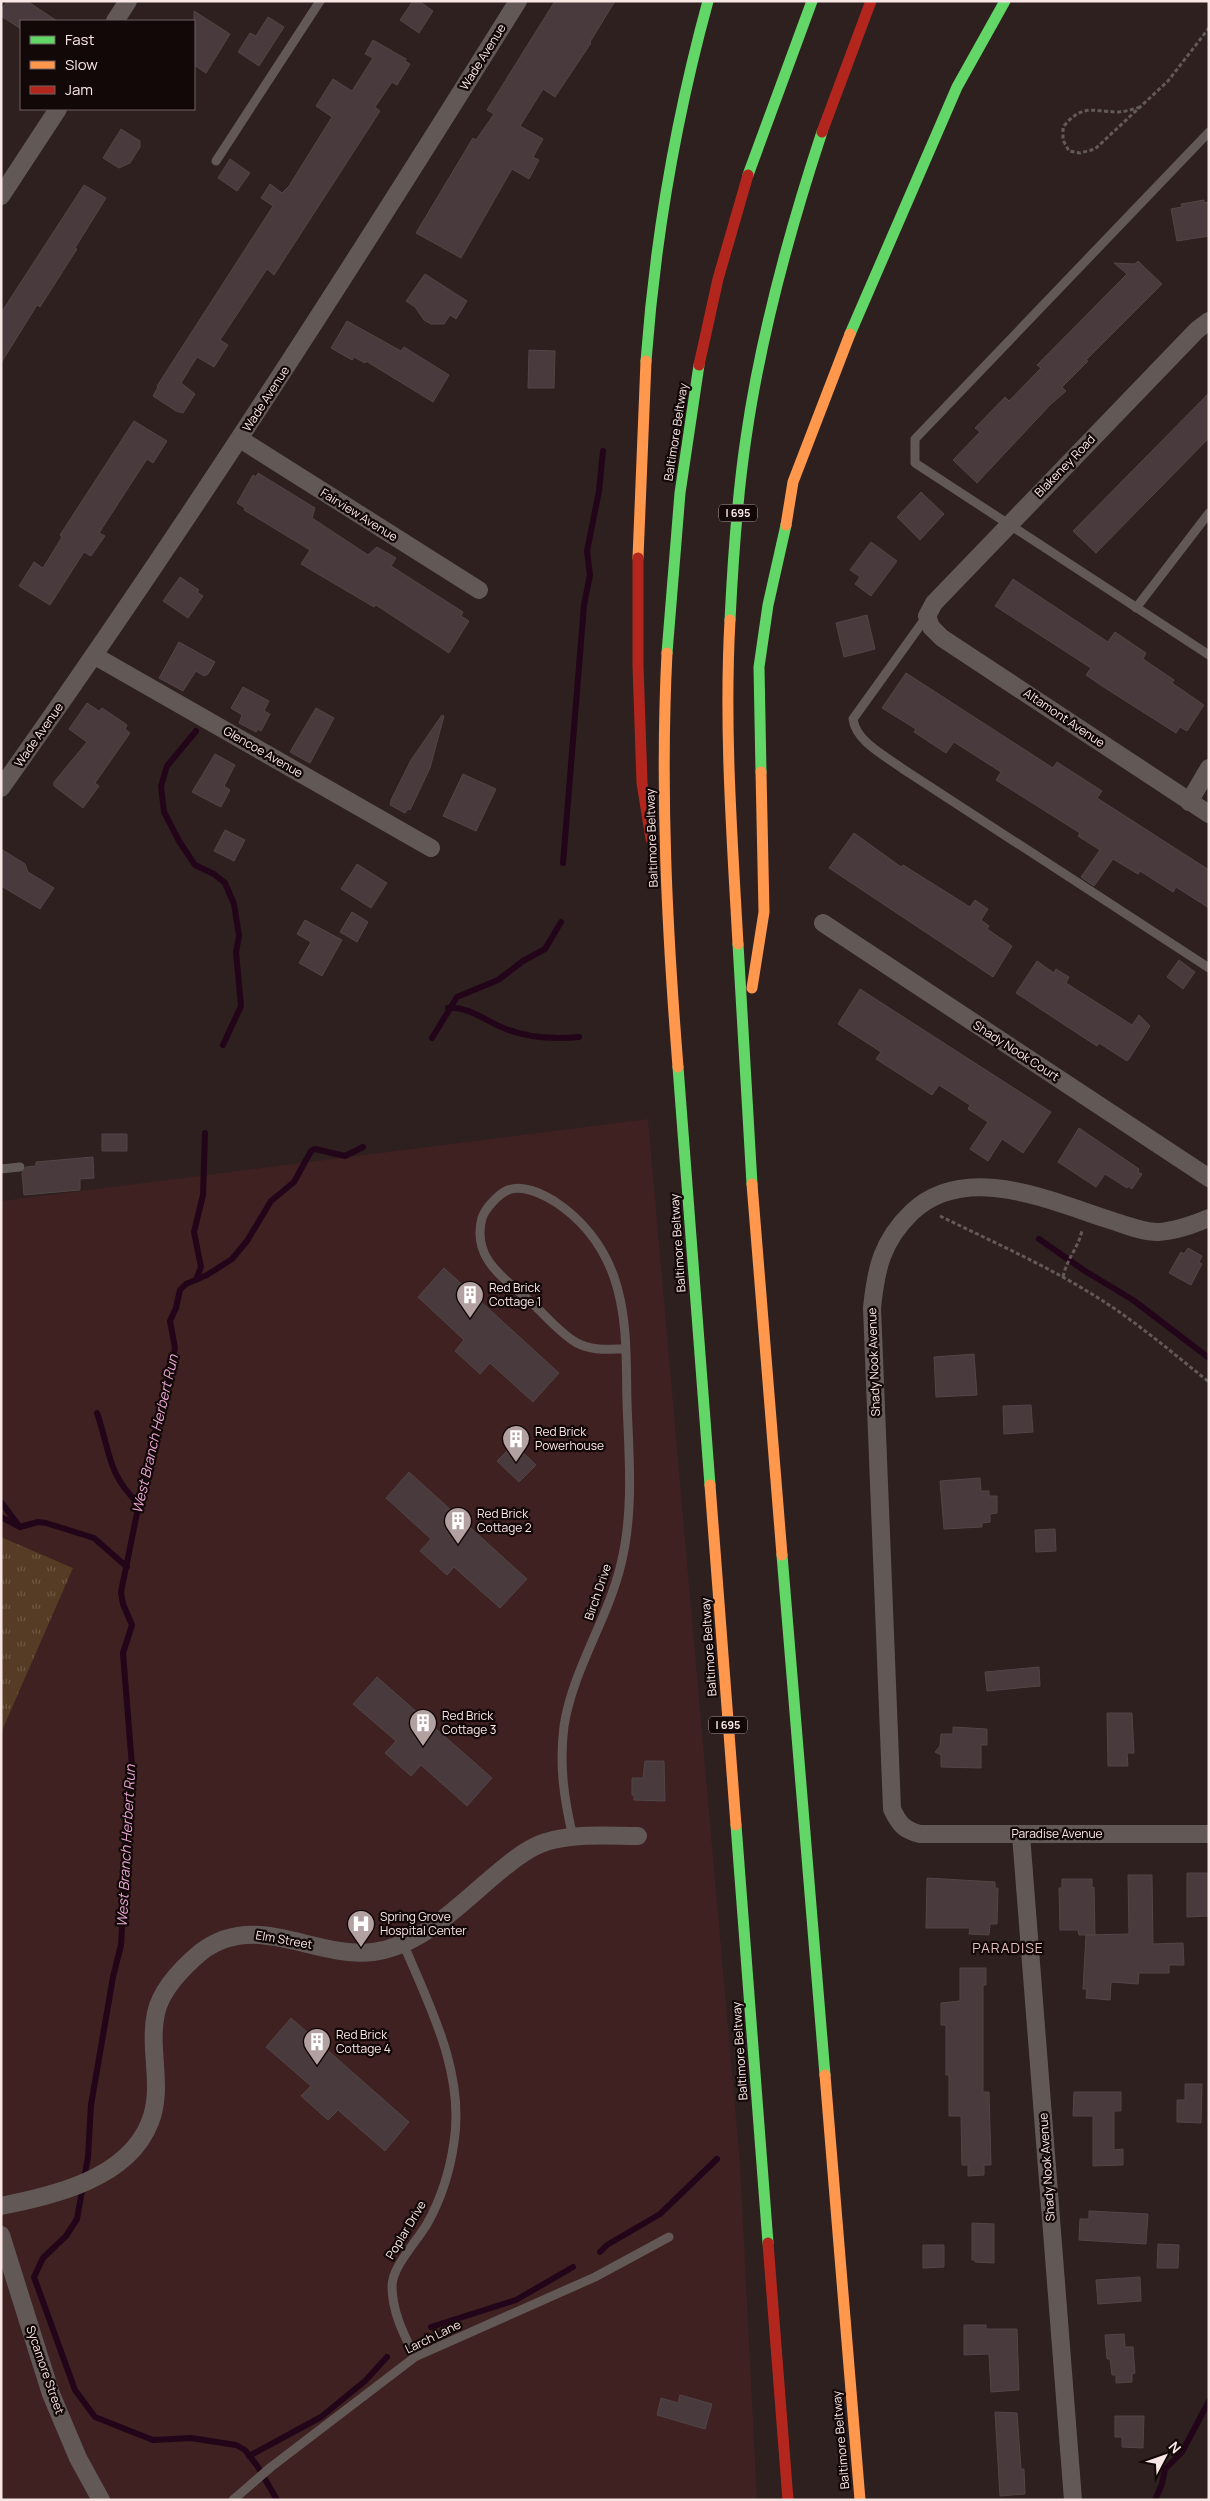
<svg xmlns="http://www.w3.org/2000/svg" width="1210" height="2501" font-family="Manrope,sans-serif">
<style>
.built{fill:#3e2120}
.grass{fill:url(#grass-tufts)}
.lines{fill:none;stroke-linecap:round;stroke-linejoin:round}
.stream{stroke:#23051a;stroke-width:6}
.building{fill:#493b3d;stroke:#514546}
.path{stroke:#635a58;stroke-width:3;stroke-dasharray:4 2.5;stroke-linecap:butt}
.lane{stroke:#625956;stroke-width:9}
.street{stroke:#625956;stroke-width:18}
.fast{stroke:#63d668;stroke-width:11}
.slow{stroke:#ff974d;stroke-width:11}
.jam{stroke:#b3261e;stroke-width:11}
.labels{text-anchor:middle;stroke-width:4.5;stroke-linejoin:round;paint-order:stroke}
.shield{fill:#130808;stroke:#b4a4a3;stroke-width:1}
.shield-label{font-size:11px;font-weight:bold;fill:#f9e7e6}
.street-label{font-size:12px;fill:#f9e7e6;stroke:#130808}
.poi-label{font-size:12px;fill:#f9e7e6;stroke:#130808;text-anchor:start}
.water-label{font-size:14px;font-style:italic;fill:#eba8d6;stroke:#130808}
.neighbourhood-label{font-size:14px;letter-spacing:1px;fill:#e2bfbd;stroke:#130808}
</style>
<defs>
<pattern id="grass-tufts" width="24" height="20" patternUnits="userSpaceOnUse" patternTransform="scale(1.25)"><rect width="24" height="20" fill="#563c24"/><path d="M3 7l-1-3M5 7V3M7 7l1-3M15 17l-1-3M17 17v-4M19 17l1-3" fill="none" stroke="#6f5844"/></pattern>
</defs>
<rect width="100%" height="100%" fill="#2d201f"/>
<!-- built -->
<path class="built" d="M648 1119 740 2163 757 2500H1V1733L73 1568 1 1537V1201Z"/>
<!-- grass -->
<path class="grass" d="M1 1537 73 1568 1 1733Z"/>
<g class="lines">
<!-- stream -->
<path class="stream" d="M196 731 167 766 161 786 164 812 179 841 195 865 214 874 225 883 234 904 239 936 236 952 241 1006 223 1045
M563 863 584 605 590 575 587 551 599 491 603 451
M448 1008C470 1006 486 1022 506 1029 528 1038 555 1039 579 1037
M432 1038 457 997 498 980 523 961 545 949 561 922
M1039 1239 1085 1271 1133 1300 1209 1358
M196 1280 201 1267 194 1232 203 1195 205 1133
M97 1413C110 1450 107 1474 138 1503
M1 1502 20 1527
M1 1517 20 1527 38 1522 46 1523 94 1538 127 1567
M600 2252 607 2245 660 2214 717 2159
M431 2327 516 2300 573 2267
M249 2456 321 2417 365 2381 387 2357
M277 2500 258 2467 245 2450 236 2445 191 2438 153 2440 95 2417 75 2390 34 2277 43 2258 66 2236 77 2219 88 2157 91 2105 113 1977 121 1945 124 1893 125 1830 133 1779 123 1653 132 1625 123 1604 121 1592 149 1454 170 1374 175 1348 170 1321 176 1308 180 1290 186 1284 207 1275 232 1259 247 1241 271 1201 294 1182 311 1151 315 1149 345 1156 363 1147
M1155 2500 1162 2484 1165 2469 1182 2452 1209 2401"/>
</g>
<!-- building -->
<path class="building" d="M7 1H27L57 21H21V29L1 16V10Z
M413 1H419L433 11 419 33 400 20Z
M555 1H615L590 42 591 43 555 97 543 89 520 126 543 139 533 157 539 160 529 179 512 169 461 258 416 233 473 138 476 140 494 114 487 110Z
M194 11 230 34 206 73 194 65Z
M268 17 284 27 259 66 238 52 250 33 256 36Z
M373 40 406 59 405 61 410 64 397 85 392 82 375 107 380 111 274 275 267 269 220 340 228 345 214 367 197 357 181 383 195 394 183 413 176 411 153 396 158 387 157 386 273 206 261 198 270 184 282 193 289 186 332 117 316 106 333 79 352 91 373 58 365 54Z
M121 129 140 141V147L130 163 119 168 103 158Z
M230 159 250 173 237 191 218 178Z
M84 185 106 198 75 248 77 249 40 307 37 305 1 363V313Z
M1204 200V203L1209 202V236L1177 241 1171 209 1182 207 1181 204Z
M1138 261 1162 284 1086 360 1088 361 1062 387 1066 391 1051 404 977 483 953 460 980 432 975 428 1005 397 1009 401 1041 368 1037 365 1127 274 1114 263 1135 264Z
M425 274 467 301 456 319 450 315 444 324H431L424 320 415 307 406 301Z
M347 321 401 351 404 347 449 375 433 402 366 361 365 363 354 357 352 360 331 348Z
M529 350 555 351 554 388H528Z
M1209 393V438L1096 553 1073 531Z
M134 421 167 441 153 463 147 459 99 533 105 536 91 556 84 552 50 605 19 586 34 562 43 568 62 537 60 535Z
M258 473 315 508 312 518 368 555 377 547 396 558 391 566 463 612 461 616 469 621 449 653 376 605 374 607 301 564 310 550 244 510 245 508 237 503 253 475 256 477Z
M921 492 944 514 920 540 897 517Z
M871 542 897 561 871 596 855 584 860 577 850 570Z
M180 577 199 590 197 592 203 596 188 618 163 601Z
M1013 579 1108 642 1115 632 1146 653 1143 659 1174 680 1172 683 1204 705 1187 731 1180 727 1176 733 1102 686 1086 675 1091 668 995 606Z
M867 615 875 649 844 657 836 623Z
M179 642 215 662 208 674 204 676 196 671 183 691 159 678Z
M906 673 1053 768 1057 762 1102 791 1097 798 1209 870V908L1176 887 1173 892 1140 871 1138 874 1113 859 1094 886 1081 877 1100 850 1078 836 1080 833 996 780 1001 772 954 742 946 753 914 732 916 729 882 708Z
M243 687 269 701 264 711 270 714 261 731 258 729 256 732 239 723 242 715 231 708Z
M87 703 99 711 102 708 117 718 127 725 125 729 130 733 95 783 99 786 83 808 54 786V782L87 742 69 729Z
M316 708 334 718 310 763 290 752Z
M442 715 444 716 430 768 410 810 408 809 405 813 390 805 391 800 411 760Z
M215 754 235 765 224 786 230 790 221 807 192 792Z
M463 774 496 789 476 831 443 816Z
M225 830 245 840 234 861 214 851Z
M854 833 901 867 903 865 970 907 975 900 988 909 981 920 989 926 987 929 1012 946 993 977 829 868Z
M1 849 25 864 28 872 54 888 40 909 1 886Z
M357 864 387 883 371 908 341 889Z
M352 912 368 922 357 942 340 932Z
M305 920 342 940 322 976 299 963 311 942 297 934Z
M1179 960 1195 972 1183 989 1167 977Z
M1037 961 1054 973 1056 969 1069 977 1066 983 1132 1025 1139 1015 1150 1026 1129 1059 1127 1061 1099 1043 1097 1046 1086 1039 1016 993Z
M860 989 1051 1112 1023 1153 1002 1139 988 1161 970 1149 988 1122 968 1109 970 1105 939 1085 932 1095 876 1059 881 1052 838 1024Z
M1079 1128 1139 1169 1138 1172 1142 1174 1132 1189 1128 1186 1127 1188 1105 1174 1096 1187 1058 1162Z
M102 1134H127V1151H102Z
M93 1157 94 1178 80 1179V1190L24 1195 22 1173 26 1167 36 1166V1162Z
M1188 1248 1202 1256 1199 1262 1202 1264 1191 1285 1169 1273 1181 1252 1184 1254Z
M444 1268 559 1373 533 1402 490 1363 480 1374 455 1351 464 1340 418 1297Z
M974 1354 977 1395 936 1397 934 1357Z
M1031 1405 1033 1432 1004 1434 1003 1406Z
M514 1444 536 1465 519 1482 497 1461Z
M409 1472 527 1579 500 1608 454 1567 447 1575 420 1551 431 1539 386 1498Z
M980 1478 981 1491H989V1496H997V1513L990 1514V1522L982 1523V1527L944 1529 940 1481Z
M1055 1529 1056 1551 1036 1552 1035 1530Z
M1039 1667 1040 1686 987 1691 985 1672Z
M377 1677 492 1778 467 1806 421 1765 411 1776 385 1753 396 1741 353 1704Z
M1107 1713H1132L1134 1753H1127L1128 1766H1108Z
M953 1727 987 1729V1745H981V1768L941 1767V1755L935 1752 940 1746 941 1734H953Z
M645 1761H664L665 1801 634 1800V1795H632V1778H643Z
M1187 1873H1209V1916L1187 1917Z
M1128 1875H1152L1153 1944 1183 1943 1184 1965H1169V1973H1139L1138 1984 1111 1982 1110 2000 1086 1998 1087 1989H1083L1086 1935 1129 1934Z
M927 1878 995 1882V1888H998L997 1924H990L989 1935 969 1934 970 1928H926Z
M1062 1879H1092V1888L1094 1887 1095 1935H1079L1078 1930H1060L1059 1888H1062Z
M960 1968H986V1985H983V2092H989L991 2165H984V2175L968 2176V2165H962L961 2116H949V2075H946V2025H941V2003L960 2001Z
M291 2018 409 2122 385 2151 338 2110 328 2120 301 2096 311 2086 266 2047Z
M1185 2084H1202L1201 2123 1177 2122V2100H1185Z
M1074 2092H1121V2111H1114V2150L1123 2149V2165L1093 2166V2116H1073Z
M1089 2211 1148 2214 1146 2244 1079 2240 1080 2219H1089Z
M972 2223 994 2224V2263L975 2262V2260H972Z
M1158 2244 1179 2245 1178 2268H1157Z
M923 2245H944V2267L923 2268Z
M1140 2277 1141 2301 1098 2304 1096 2280Z
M964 2325H986V2329H1017L1019 2390 991 2392 989 2354 964 2355Z
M1124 2334 1125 2347H1133L1135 2373 1132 2374V2382L1116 2383V2375H1112L1110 2359H1107L1105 2335Z
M680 2395 712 2404 705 2429 657 2415 661 2398 678 2403Z
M995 2412 1017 2413 1021 2469H1024L1025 2494 1000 2496Z
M1115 2416H1144L1143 2448 1122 2447V2437H1115Z"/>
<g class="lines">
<!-- path -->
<path class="path" d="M1140 107C1133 109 1125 112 1117 112 1091 111 1082 104 1063 127V140L1069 151 1080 153 1095 149 1168 81 1209 28
M940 1216C995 1243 1052 1268 1103 1301 1140 1325 1174 1354 1209 1382
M1063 1277C1067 1258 1079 1247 1082 1230"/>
<!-- lane -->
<path class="lane" d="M1209 132 915 439V463L1209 655
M216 161 320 1
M1136 608 1209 513
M927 616 853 719C856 742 886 756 903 769L1209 968
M1 1169 20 1167
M573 1837C564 1799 559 1765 564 1726 573 1669 608 1619 621 1564 634 1511 629 1456 627 1403 626 1361 628 1317 614 1277 603 1246 582 1219 554 1201 542 1194 523 1184 508 1190 498 1194 485 1209 482 1218 471 1260 506 1279 533 1304 547 1317 561 1334 577 1343 592 1351 609 1349 625 1349
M403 1943C429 2005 465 2072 454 2142 450 2171 441 2199 427 2224 417 2241 392 2267 392 2286 392 2312 404 2335 415 2357
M233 2500 271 2467 415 2357 595 2277 669 2237"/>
<!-- street -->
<path class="street" d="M115 21 128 1
M1 196 58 109
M1209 321 1197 330 934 603 927 616 931 627 942 638 1209 814
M240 439 479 590
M95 656 431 848
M1 788C183 532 352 267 518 1
M1189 802 1209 768
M823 923 1209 1178
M1209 1218C1192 1225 1176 1231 1158 1232 1141 1232 1123 1224 1107 1219 1048 1200 965 1162 912 1212 882 1241 876 1268 872 1308L892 1809C899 1824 904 1830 920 1834H1209
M1021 1835 1073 2500
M1 2206C54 2195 128 2179 150 2122 164 2087 148 2049 156 2013 161 1990 183 1967 201 1952 256 1910 314 1959 373 1952 426 1945 466 1897 506 1866 517 1857 532 1846 546 1842 575 1833 608 1836 638 1836
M1 2235 51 2394 78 2458 101 2500"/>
<!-- fast -->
<path class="fast" d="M748 175 812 1
M850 334 957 87 1005 1
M646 361C655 239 676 118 708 1
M730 620C733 559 737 498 746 438 761 334 789 232 822 132
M667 653 680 493 699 365
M761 772 759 667 768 605 786 525
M738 944 752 1184
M678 1067 710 1485
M782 1555 825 2075
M736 1825 768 2243"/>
<!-- slow -->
<path class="slow" d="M786 525 793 482 850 334
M638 558 646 361
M730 620C724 728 732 836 738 944
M667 653C660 791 667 929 678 1067
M752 988 764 912 761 772
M752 1184 782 1555
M710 1485 736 1825
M825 2075 860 2500"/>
<!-- jam -->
<path class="jam" d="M822 132 871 1
M699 365 718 279 748 175
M638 558V665L642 783 651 839
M768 2243 788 2500"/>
</g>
<!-- icons -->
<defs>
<symbol id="building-pin" viewBox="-11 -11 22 30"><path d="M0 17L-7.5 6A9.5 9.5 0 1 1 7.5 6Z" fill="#b2a1a0" stroke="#130808"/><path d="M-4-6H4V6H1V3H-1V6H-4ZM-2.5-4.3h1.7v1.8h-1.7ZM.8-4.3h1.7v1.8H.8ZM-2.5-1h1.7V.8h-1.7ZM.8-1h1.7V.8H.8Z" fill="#fff"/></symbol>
<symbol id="hospital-pin" viewBox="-11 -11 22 30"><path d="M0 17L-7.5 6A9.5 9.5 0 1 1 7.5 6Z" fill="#b2a1a0" stroke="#130808"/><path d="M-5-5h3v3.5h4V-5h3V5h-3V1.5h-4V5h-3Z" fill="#fff"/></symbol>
</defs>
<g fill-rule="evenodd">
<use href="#building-pin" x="454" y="1279" width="32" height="43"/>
<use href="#building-pin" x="500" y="1423" width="32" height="43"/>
<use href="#building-pin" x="442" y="1505" width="32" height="43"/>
<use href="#building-pin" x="407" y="1707" width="32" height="43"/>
<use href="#hospital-pin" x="345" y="1908" width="32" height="43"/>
<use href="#building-pin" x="301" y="2026" width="32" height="43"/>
</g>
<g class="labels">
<!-- shield labels -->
<g class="shield">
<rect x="719" y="504.5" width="38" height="17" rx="4"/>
<rect x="709" y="1716.5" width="38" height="17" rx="4"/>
</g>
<g class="shield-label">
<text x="738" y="517">I 695</text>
<text x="728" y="1729">I 695</text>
</g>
<!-- street labels -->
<g class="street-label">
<text transform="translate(483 57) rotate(-58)" y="4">Wade Avenue</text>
<text transform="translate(266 399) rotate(-57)" y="4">Wade Avenue</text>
<text transform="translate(676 432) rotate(-81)" y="4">Baltimore Beltway</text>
<text transform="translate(1065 466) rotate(-46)" y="4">Blakeney Road</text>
<text transform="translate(359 515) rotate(32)" y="4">Fairview Avenue</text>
<text transform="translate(1064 718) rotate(34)" y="4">Altamont Avenue</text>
<text transform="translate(39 735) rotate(-55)" y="4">Wade Avenue</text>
<text transform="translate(263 752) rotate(30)" y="4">Glencoe Avenue</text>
<text transform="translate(652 838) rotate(-92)" y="4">Baltimore Beltway</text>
<text transform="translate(1016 1051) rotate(33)" y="4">Shady Nook Court</text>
<text transform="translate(678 1243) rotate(-94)" y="4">Baltimore Beltway</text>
<text transform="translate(874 1362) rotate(-92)" y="4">Shady Nook Avenue</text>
<text transform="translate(598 1592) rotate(-71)" y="4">Birch Drive</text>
<text transform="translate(709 1647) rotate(-94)" y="4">Baltimore Beltway</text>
<text x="1057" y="1838">Paradise Avenue</text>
<text transform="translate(284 1940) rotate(10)" y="4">Elm Street</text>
<text transform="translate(740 2051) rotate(-94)" y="4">Baltimore Beltway</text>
<text transform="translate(1047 2167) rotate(-94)" y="4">Shady Nook Avenue</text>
<text transform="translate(406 2230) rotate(-59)" y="4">Poplar Drive</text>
<text transform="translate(433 2337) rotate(-26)" y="4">Larch Lane</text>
<text transform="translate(45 2370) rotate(71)" y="4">Sycamore Street</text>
<text transform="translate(841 2440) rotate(-95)" y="4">Baltimore Beltway</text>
</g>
<!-- poi labels -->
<g class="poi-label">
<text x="489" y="1292">Red Brick<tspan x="489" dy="14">Cottage 1</tspan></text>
<text x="535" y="1436">Red Brick<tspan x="535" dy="14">Powerhouse</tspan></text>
<text x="477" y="1518">Red Brick<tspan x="477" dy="14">Cottage 2</tspan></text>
<text x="442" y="1720">Red Brick<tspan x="442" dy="14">Cottage 3</tspan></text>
<text x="380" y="1921">Spring Grove<tspan x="380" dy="14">Hospital Center</tspan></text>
<text x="336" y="2039">Red Brick<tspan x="336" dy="14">Cottage 4</tspan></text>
</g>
<!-- water labels -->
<g class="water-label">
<text transform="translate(155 1434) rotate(-77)" y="5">West Branch Herbert Run</text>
<text transform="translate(126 1846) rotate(-87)" y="5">West Branch Herbert Run</text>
</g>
<!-- neighbourhood labels -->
<g class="neighbourhood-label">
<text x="1008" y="1953">PARADISE</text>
</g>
</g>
<!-- border -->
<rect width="1210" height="2501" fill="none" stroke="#f9e7e6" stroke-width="5"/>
<!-- legend -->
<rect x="20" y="20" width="175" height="90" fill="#130808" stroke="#6f6161"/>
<rect x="30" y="36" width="25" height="8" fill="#63d668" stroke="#6f6161"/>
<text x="65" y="45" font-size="15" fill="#f9e7e6">Fast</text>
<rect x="30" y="61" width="25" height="8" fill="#ff974d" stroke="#6f6161"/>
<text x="65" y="70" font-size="15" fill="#f9e7e6">Slow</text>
<rect x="30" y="86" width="25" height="8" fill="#b3261e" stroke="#6f6161"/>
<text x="65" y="95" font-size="15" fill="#f9e7e6">Jam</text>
<!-- north arrow -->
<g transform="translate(1165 2456) rotate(49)" stroke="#130808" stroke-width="4" paint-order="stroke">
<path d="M0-4L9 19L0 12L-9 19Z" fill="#f9e7e6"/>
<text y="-8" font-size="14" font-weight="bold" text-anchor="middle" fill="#f9e7e6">N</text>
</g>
</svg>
